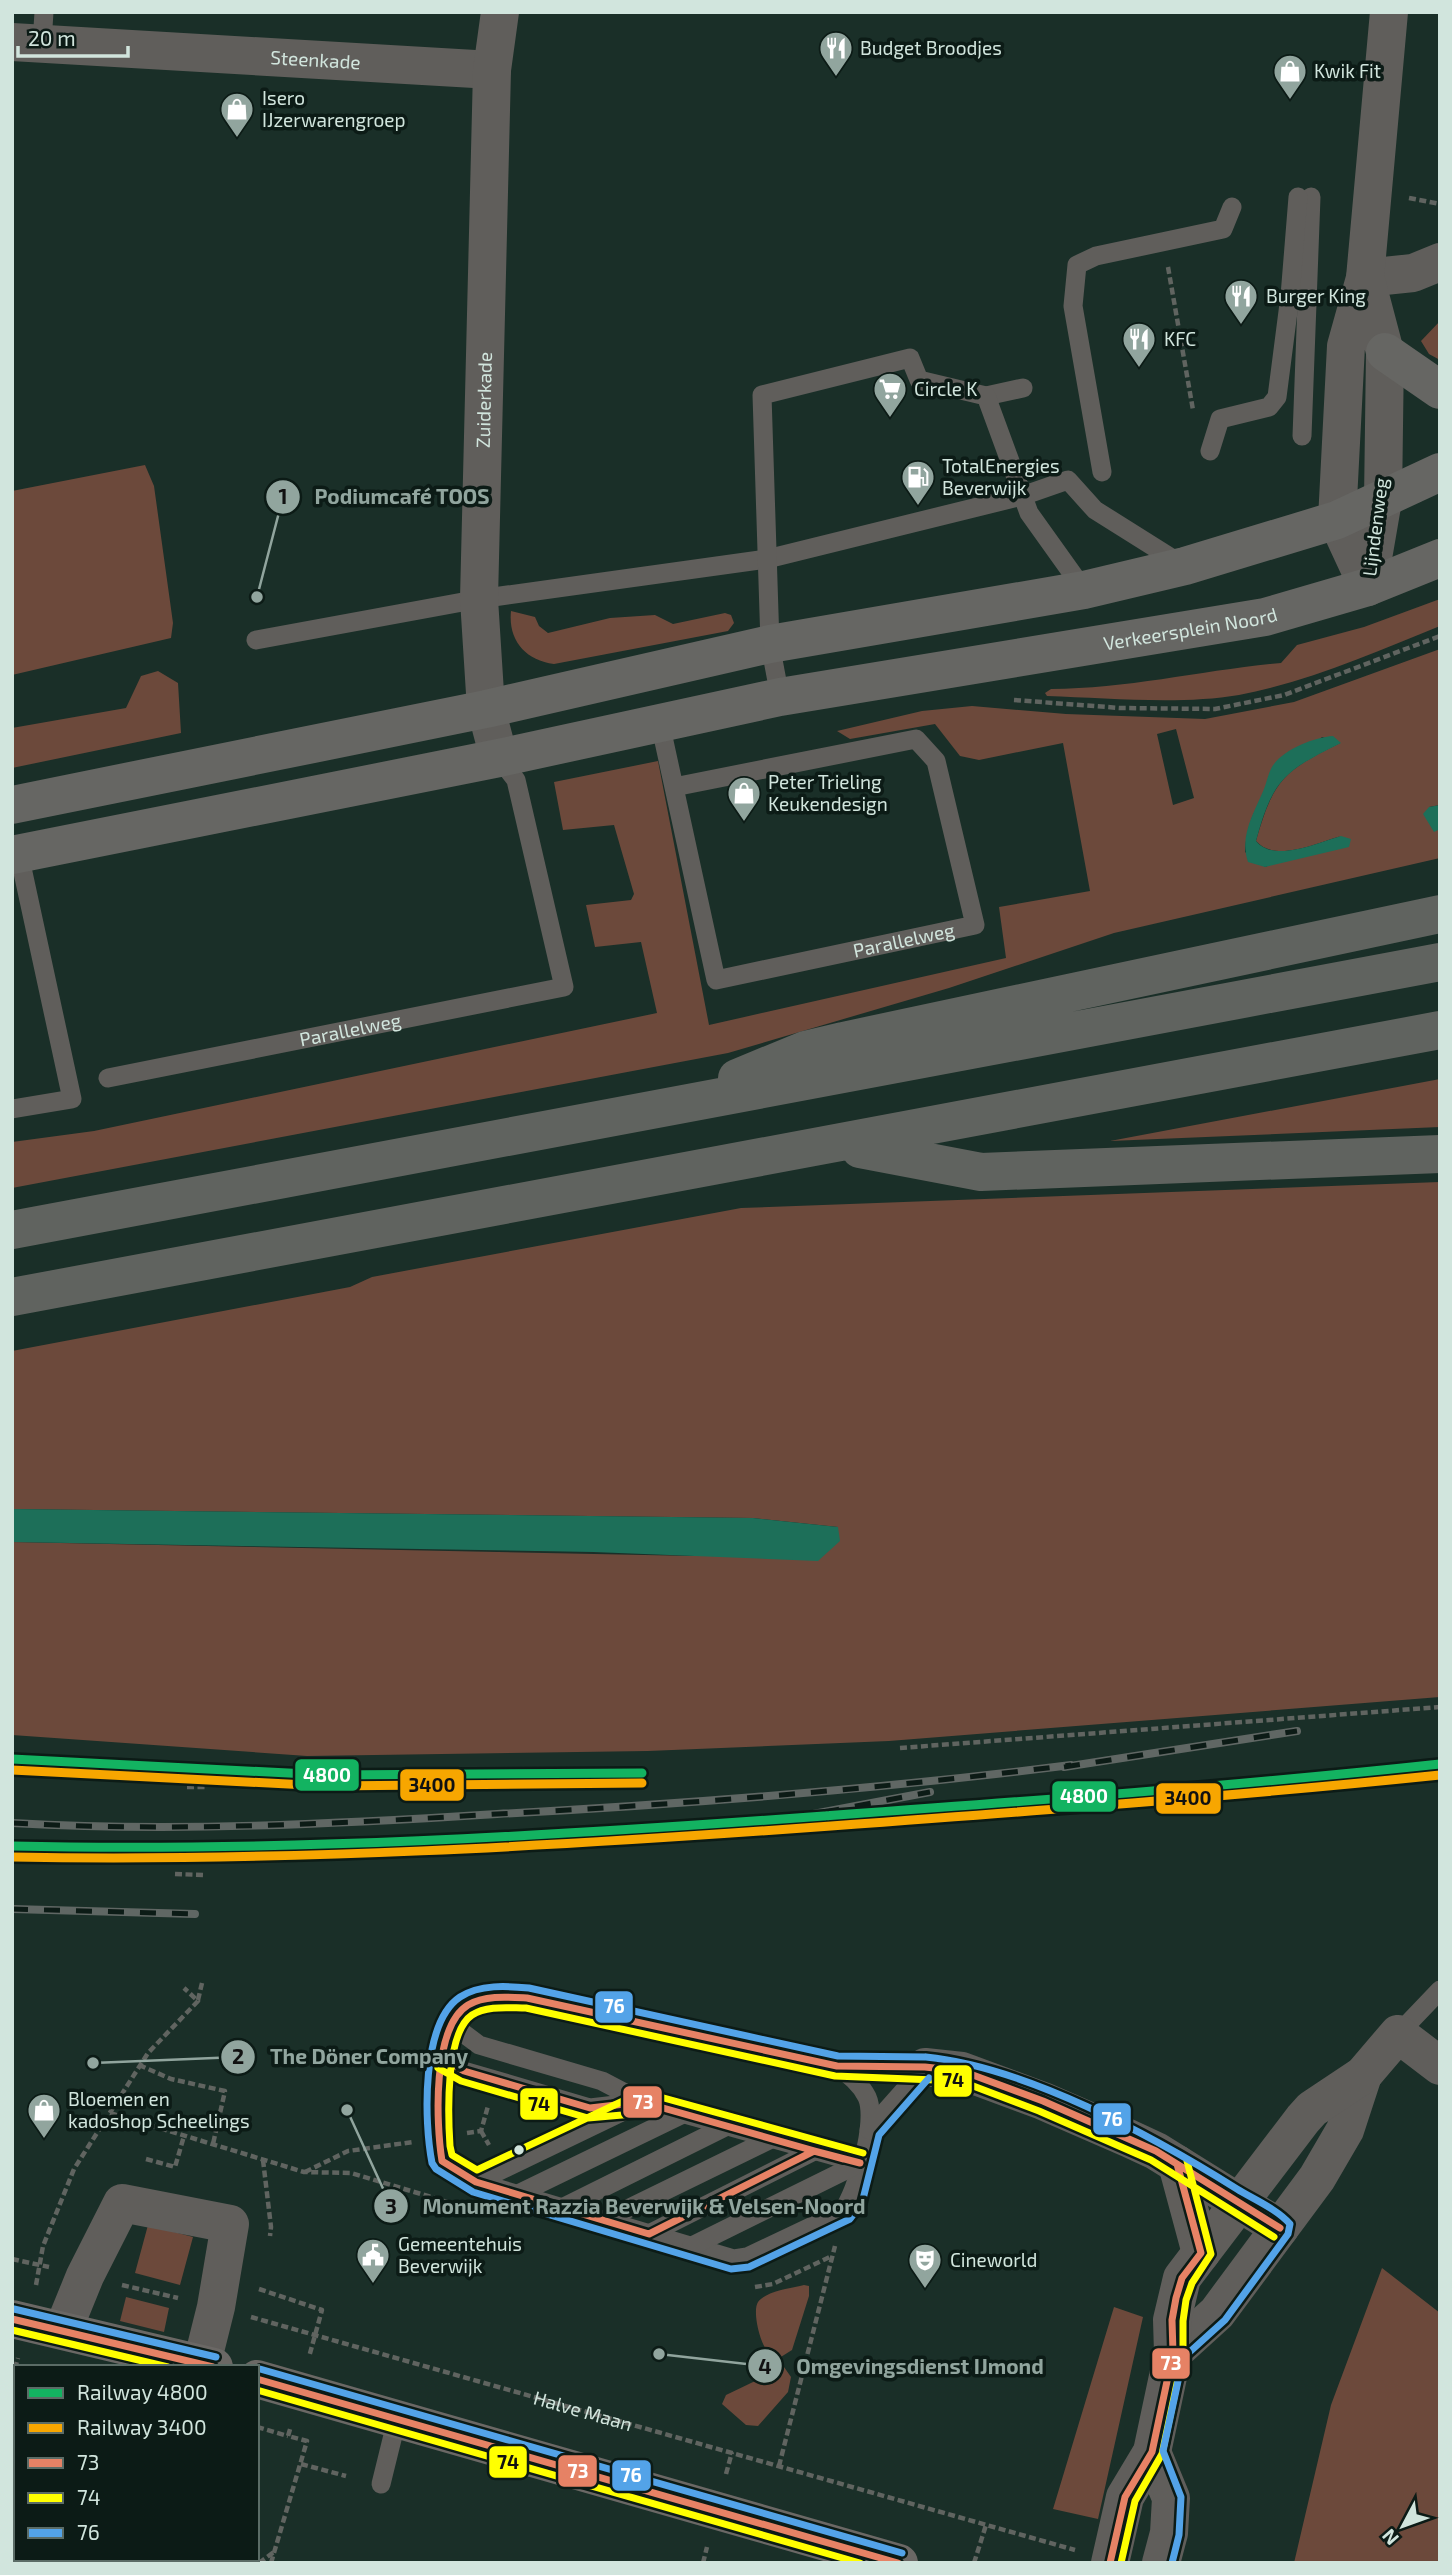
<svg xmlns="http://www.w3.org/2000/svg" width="1452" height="2575" font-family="'Exo 2',sans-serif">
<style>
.green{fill:#6c493b;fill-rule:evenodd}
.water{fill:#1d6f59}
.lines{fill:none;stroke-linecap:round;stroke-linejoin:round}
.path{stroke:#606460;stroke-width:4.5;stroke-dasharray:7 3.5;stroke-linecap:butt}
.service{stroke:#605e5b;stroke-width:19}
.minor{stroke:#605e5b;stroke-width:38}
.tertiary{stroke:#605e5b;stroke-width:38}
.secondary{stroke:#6b6865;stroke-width:38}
.primary{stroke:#666663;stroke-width:38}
.motorway{stroke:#60635f;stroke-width:38}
.rail-casing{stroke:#606764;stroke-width:8}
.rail{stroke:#0c1b16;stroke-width:5;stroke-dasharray:16;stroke-linecap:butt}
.bus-1-casing{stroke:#0c1b16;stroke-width:12}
.bus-2-casing{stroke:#0c1b16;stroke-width:12}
.bus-3-casing{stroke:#0c1b16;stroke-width:12}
.bus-1{stroke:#e68265;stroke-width:7}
.bus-2{stroke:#ff0;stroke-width:7}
.bus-3{stroke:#53a3e8;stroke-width:7}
.rail-1-casing{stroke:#0c1b16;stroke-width:14}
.rail-2-casing{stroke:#0c1b16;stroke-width:14}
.rail-1{stroke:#13b361;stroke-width:9}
.rail-2{stroke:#f7a600;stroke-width:9}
.bus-dot{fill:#d1e5dd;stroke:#0c1b16;stroke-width:2.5}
.labels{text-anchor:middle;stroke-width:7;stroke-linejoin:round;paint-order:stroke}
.poi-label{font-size:19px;fill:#d1e5dd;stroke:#0c1b16;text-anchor:start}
.street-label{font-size:19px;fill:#d1e5dd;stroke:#0c1b16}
.leader{fill:none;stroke:#91a59e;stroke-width:2.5}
.callout-dot{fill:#91a59e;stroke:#0c1b16;stroke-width:2.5}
.mark-label{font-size:21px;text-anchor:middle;font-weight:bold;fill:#111}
.callout-label{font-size:21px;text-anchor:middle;font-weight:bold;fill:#91a59e;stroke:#0c1b16;stroke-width:7;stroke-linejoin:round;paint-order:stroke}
.line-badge{stroke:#0c1b16;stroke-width:2.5}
.badge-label{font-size:19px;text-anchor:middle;font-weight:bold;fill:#fff}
.pale-badge-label{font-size:19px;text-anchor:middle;font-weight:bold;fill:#111}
</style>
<rect width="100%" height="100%" fill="#1a2f28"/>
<!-- green -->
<path class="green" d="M1440 321V360L1429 354 1421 341Z
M145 465 154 486 173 623 171 638 12 675V491Z
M1440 599V626C1375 652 1308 682 1239 695 1181 705 1107 698 1047 696L1045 693 1051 689C1128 689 1204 670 1281 663L1297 645 1364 627Z
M511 611 535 617 539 626 548 633 610 618 655 615 673 624 725 613 731 615 734 623 728 631 554 664C525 660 508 640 511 611Z
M1440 649V805L1429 807 1434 831 1440 829V858L1114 933 949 988 728 1053 12 1188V1142L94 1131 657 1013 641 942 595 947 586 905 631 900 634 894 614 825 563 830 554 782 658 761 709 1025 1006 958 999 907 1090 891 1063 743 979 760 960 756 935 724 850 739 837 731 922 711 972 706 1066 714 1205 719 1294 702ZM1176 729 1194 798 1173 805 1157 734ZM1322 737 1340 743C1284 771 1274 778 1256 841 1275 863 1317 843 1341 836L1265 867 1245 852C1248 796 1284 773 1322 737Z
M158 671 178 683 181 733 12 768V728L126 708 141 676Z
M1440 1079V1127L1110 1141Z
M1440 1182V1697L889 1741 648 1751 307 1756 12 1735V1542L694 1556 838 1527 753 1518 12 1509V1351L350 1287 372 1277 741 1208Z
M148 2225 193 2237 180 2285 135 2273Z
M1382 2268 1440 2313V2563H1294L1331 2405Z
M804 2285 809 2286V2296L792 2350 776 2360C763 2357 751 2313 758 2302 766 2291 792 2288 804 2285Z
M126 2297 169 2308 164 2332 120 2321Z
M1114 2307 1143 2317 1098 2519 1053 2509Z
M784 2367 791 2377 788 2392 758 2426 746 2425 722 2404 726 2395Z"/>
<!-- water -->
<path class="water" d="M1333 736 1341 743C1285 771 1273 778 1256 841 1274 863 1317 843 1341 836L1351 839 1349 847 1265 867 1248 862C1239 836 1254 813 1264 789 1267 781 1269 770 1274 764 1285 749 1315 737 1333 736Z
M1440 805V829L1434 832 1423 814 1429 807Z
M12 1509 753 1518 838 1527 840 1541 818 1561 593 1552 12 1542Z"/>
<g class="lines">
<!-- path -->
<g class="path">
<path d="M1409 198 1440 204"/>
<path d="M1168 267 1193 410"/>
<path d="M1014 700 1120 708 1215 709 1284 695 1440 636"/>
<path d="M900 1748 1440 1707"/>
<path d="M187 1787H205"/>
<path d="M906 1821 1440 1775"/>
<path d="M175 1874 203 1875"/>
<path d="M198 2000 202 1983"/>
<path d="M139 2065 171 2079 225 2091 213 2144"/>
<path d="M110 2113 304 2172 351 2173 451 2203"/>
<path d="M481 2131 489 2145"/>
<path d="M467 2133 481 2131 488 2106"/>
<path d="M146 2159 175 2167 184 2136"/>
<path d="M263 2160 271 2227 270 2236"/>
<path d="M305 2172 348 2151 413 2142"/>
<path d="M12 2259 49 2267"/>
<path d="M36 2285 43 2246 74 2169 148 2053 198 2001 184 1988"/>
<path d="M122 2285 178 2298"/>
<path d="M755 2287 773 2284 832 2256"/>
<path d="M259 2289 322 2310 309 2357"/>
<path id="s1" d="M251 2317 1075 2550"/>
<path d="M12 2379 18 2358"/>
<path d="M257 2427 288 2436"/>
<path d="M301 2464 346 2476"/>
<path d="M779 2466 835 2246"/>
<path d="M726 2474 732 2452"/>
<path d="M12 2517 16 2504"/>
<path d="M36 2563V2559"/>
<path d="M123 2563 124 2559"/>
<path d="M206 2563 207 2559"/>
<path d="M259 2563 274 2552"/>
<path d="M271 2563 307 2441 288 2436 291 2426"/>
<path d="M703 2563 707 2547"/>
<path d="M974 2563 986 2525"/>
</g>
<!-- service -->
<g class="service">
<path d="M42 43 44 12"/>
<path d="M986 396 1023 388"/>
<path d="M1302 436 1311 197"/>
<path d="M1210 451 1220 419 1269 407 1277 397 1290 296 1298 197"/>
<path d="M1102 472 1073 306 1077 265 1096 256 1223 229 1232 207"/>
<path d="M256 640 479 599 767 559 1022 496 1068 480 1095 510 1181 564"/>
<path d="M780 697 770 644 762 395 910 358 919 380 986 396 1029 513 1084 590"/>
<path id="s2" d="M660 723 716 980 975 925 936 761 916 739 674 787"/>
<path id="s3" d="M108 1078 564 987 516 780 499 758"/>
<path d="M12 1109 72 1099 19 854"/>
<path d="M451 2024 479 2045 602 2081 642 2102 860 2163"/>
<path d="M1398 2034 1440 1990"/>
<path d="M443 2059 464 2071 590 2108 642 2102"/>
<path d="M837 2066C849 2075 860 2083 867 2097 878 2121 857 2192 842 2212L747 2257 734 2259 476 2182 442 2161C434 2131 437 2035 459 2012 476 1994 504 1997 527 1998L837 2066 925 2067"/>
<path d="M869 2130 925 2067"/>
<path d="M476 2182 628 2109"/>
<path d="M518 2194 683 2114"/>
<path d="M562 2208 727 2126"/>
<path d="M605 2220 771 2139"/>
<path d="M649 2234 814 2151"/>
<path d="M692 2246 860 2163"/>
<path d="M381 2484 397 2419"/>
</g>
<!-- minor -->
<g class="minor">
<path id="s4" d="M12 42 492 70"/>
<path d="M1365 278 1413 273 1440 262"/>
<path id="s5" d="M499 758 486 709 479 599 492 70 500 12"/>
<path d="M925 2067 962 2071 1043 2101 1128 2138 1156 2151 1280 2228"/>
<path d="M1177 2164 1201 2253"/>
<path d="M63 2330 85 2276 122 2203 230 2224 216 2307 202 2363"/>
<path d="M1173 2353 1217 2313 1317 2178 1345 2130 1363 2075"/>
<path d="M1152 2452 1171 2498 1169 2533 1161 2563"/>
<path d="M1110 2563 1125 2497 1152 2452 1173 2353 1172 2320 1182 2278 1303 2119 1312 2109 1363 2075 1398 2034 1440 2066"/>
</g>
<!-- tertiary -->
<path class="tertiary" d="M1366 280 1385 352 1383 500 1368 587
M1368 587 1337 520 1346 346 1365 278 1389 12"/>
<!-- secondary -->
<path class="secondary" d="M12 2319 214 2367
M257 2379 899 2563"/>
<!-- primary -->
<g class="primary">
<path d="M1385 352 1440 390"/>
<path d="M12 805 486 709 770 644 1084 590 1185 566 1337 520 1440 472"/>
<path id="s6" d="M12 855 499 758 780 697 1265 617 1368 587 1440 558"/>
</g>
<!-- motorway -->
<path class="motorway" d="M737 1078 805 1050 843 1041 1440 914
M860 1149 981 1172 1440 1154
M12 1230 1440 962
M12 1297 1440 1030"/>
<defs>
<path id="rail" d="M1064 1767 1297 1731
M792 1818 930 1792
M12 1823C174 1832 336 1824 497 1814 689 1804 880 1789 1071 1765
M12 1909 195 1914"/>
</defs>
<!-- rail casing -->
<use href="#rail" class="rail-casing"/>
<!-- rail -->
<use href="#rail" class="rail"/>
<defs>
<path id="bus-1" d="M443 2059 464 2071 590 2108 642 2102 843 2159
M860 2163 814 2151 649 2234 476 2182 442 2161C436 2124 432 2027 468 2005 485 1995 508 1997 527 1998L837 2066 925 2067 962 2071 1043 2101 1156 2151 1280 2228
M12 2319 213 2367
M257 2379 898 2563
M1110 2563 1125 2497 1152 2452 1173 2353 1172 2320 1176 2298 1182 2278 1201 2253 1177 2164"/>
<path id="bus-2" d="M438 2068 461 2081 588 2118 645 2113
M863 2153 642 2092 477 2170 452 2155 450 2146C448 2116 445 2033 472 2015 487 2005 509 2008 526 2008L835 2076 960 2081 1039 2111 1151 2160 1274 2237
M12 2330 168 2367
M257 2390 860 2563
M1121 2563 1135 2501 1162 2454 1183 2355V2321L1186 2300 1192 2283 1211 2254 1187 2161"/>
<path id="bus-3" d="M925 2057 838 2056 529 1988C507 1986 480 1984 460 1997 421 2023 424 2122 432 2163L436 2169 473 2192 731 2269 749 2267 850 2219 862 2203 879 2135 929 2078
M926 2057C1026 2067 1151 2135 1237 2189 1253 2199 1277 2209 1290 2224L1288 2234 1225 2320 1183 2358 1163 2451 1181 2497 1179 2535 1172 2563
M14 2309 216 2357
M260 2369 902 2553"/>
</defs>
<!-- bus-1 casing -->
<use href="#bus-1" class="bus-1-casing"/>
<!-- bus-2 casing -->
<use href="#bus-2" class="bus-2-casing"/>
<!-- bus-3 casing -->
<use href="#bus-3" class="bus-3-casing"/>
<!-- bus-1 -->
<use href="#bus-1" class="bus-1"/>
<!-- bus-2 -->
<use href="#bus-2" class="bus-2"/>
<!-- bus-3 -->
<use href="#bus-3" class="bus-3"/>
<defs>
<path id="rail-1" d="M12 1759 327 1775 642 1773
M12 1846C284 1852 553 1836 824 1816 1029 1801 1235 1786 1440 1764"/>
<path id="rail-2" d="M12 1770 327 1786 642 1783
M12 1857C286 1862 558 1846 831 1826 1034 1811 1237 1796 1440 1775"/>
</defs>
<!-- rail-1 casing -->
<use href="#rail-1" class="rail-1-casing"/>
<!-- rail-2 casing -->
<use href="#rail-2" class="rail-2-casing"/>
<!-- rail-1 -->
<use href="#rail-1" class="rail-1"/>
<!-- rail-2 -->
<use href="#rail-2" class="rail-2"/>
</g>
<!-- icons -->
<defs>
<symbol id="restaurant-pin" viewBox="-11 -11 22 30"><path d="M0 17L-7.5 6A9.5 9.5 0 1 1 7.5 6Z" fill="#91a59e" stroke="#0c1b16"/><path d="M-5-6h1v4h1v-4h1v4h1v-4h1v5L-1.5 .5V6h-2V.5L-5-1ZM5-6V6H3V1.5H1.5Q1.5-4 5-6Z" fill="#fff"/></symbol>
<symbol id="shop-pin" viewBox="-11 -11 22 30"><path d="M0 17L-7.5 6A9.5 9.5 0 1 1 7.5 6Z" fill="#91a59e" stroke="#0c1b16"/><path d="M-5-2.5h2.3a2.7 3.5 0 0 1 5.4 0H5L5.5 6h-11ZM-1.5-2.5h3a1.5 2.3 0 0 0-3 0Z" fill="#fff"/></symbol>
<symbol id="supermarket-pin" viewBox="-11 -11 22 30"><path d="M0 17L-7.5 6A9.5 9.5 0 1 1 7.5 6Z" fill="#91a59e" stroke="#0c1b16"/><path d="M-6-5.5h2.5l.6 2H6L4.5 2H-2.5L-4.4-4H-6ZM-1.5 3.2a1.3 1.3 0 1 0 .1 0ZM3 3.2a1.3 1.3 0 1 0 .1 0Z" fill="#fff"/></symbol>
<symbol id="fuel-pin" viewBox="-11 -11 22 30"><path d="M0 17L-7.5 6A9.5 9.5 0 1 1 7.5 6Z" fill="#91a59e" stroke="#0c1b16"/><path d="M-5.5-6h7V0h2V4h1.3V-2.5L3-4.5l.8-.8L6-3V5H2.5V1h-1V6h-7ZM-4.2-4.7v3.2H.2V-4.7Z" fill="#fff"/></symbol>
<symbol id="civic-pin" viewBox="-11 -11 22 30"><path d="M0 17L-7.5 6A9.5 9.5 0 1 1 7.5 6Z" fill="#91a59e" stroke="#0c1b16"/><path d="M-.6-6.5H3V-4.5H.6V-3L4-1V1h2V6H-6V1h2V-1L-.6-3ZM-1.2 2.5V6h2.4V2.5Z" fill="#fff"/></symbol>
<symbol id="theatre-pin" viewBox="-11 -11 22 30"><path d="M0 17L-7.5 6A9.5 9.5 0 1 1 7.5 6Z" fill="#91a59e" stroke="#0c1b16"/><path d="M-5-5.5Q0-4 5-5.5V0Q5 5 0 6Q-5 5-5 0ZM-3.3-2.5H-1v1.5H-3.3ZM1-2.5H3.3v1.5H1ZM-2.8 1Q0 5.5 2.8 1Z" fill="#fff"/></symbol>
</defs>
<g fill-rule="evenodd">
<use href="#restaurant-pin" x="817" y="29" width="38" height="52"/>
<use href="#shop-pin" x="1271" y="52" width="38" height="52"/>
<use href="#shop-pin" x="218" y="90" width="38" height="52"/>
<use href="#restaurant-pin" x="1222" y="277" width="38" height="52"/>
<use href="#restaurant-pin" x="1120" y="320" width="38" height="52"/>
<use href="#supermarket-pin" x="871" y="370" width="38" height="52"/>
<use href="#fuel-pin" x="899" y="458" width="38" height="52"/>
<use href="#shop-pin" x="725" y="774" width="38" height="52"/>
<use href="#shop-pin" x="25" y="2091" width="38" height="52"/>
<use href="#civic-pin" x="354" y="2236" width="38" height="52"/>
<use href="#theatre-pin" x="906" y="2241" width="38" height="52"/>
</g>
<!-- markers -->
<circle class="bus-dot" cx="519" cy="2150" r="6"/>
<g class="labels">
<!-- poi labels -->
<g class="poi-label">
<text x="860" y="55">Budget Broodjes</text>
<text x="1314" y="78">Kwik Fit</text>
<text x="262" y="105">Isero<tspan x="262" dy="22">IJzerwarengroep</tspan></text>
<text x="1266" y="303">Burger King</text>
<text x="1164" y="346">KFC</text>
<text x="914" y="396">Circle K</text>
<text x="942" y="473">TotalEnergies<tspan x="942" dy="22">Beverwijk</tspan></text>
<text x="768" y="789">Peter Trieling<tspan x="768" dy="22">Keukendesign</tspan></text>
<text x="68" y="2106">Bloemen en<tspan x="68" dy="22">kadoshop Scheelings</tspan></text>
<text x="398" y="2251">Gemeentehuis<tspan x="398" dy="22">Beverwijk</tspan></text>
<text x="950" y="2267">Cineworld</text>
</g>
<!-- street labels -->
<g class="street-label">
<text dy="7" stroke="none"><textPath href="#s4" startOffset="304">Steenkade</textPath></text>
<text dy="7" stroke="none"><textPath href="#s5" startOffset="360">Zuiderkade</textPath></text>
<text transform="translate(1375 527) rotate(-83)" y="7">Lijndenweg</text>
<text dy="7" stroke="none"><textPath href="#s6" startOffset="1200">Verkeersplein Noord</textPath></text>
<text dy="7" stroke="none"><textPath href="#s2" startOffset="455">Parallelweg</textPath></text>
<text dy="7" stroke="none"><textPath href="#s3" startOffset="247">Parallelweg</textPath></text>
<text dy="7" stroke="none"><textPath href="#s1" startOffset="345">Halve Maan</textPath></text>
</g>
</g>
<!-- callouts -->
<path class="leader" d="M257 597L283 497M93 2063L238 2057M347 2110L391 2206M659 2354L765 2366"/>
<g class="callout-dot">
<circle cx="257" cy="597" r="7"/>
<circle cx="93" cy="2063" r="7"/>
<circle cx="347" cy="2110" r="7"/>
<circle cx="659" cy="2354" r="7"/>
<circle cx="283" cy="497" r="18"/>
<circle cx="238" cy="2057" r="18"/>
<circle cx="391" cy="2206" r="18"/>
<circle cx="765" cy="2366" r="18"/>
</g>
<g class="mark-label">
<text x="283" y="504">1</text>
<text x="238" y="2064">2</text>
<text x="391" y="2214">3</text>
<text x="765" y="2374">4</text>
</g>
<g class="callout-label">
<text x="402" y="504">Podiumcafé TOOS</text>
<text x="369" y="2064">The Döner Company</text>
<text x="644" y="2214">Monument Razzia Beverwijk &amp; Velsen-Noord</text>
<text x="920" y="2374">Omgevingsdienst IJmond</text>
</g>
<g class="line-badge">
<rect x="294" y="1758" width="66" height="34" rx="7" fill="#13b361"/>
<rect x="399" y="1768" width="66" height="34" rx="7" fill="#f7a600"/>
<rect x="1051" y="1780" width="66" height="33" rx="7" fill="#13b361"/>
<rect x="1155" y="1782" width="67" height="33" rx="7" fill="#f7a600"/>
<rect x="594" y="1990" width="40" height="34" rx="7" fill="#53a3e8"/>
<rect x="933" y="2064" width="40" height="34" rx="7" fill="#ff0"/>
<rect x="622" y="2085" width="41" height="34" rx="7" fill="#e68265"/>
<rect x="519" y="2087" width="40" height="34" rx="7" fill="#ff0"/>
<rect x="1092" y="2102" width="40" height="34" rx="7" fill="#53a3e8"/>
<rect x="1151" y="2347" width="40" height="33" rx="7" fill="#e68265"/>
<rect x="488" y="2445" width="40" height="34" rx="7" fill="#ff0"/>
<rect x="557" y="2454" width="41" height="34" rx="7" fill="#e68265"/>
<rect x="611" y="2459" width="41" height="33" rx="7" fill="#53a3e8"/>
</g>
<g class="badge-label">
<text x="327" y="1782">4800</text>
<text x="1084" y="1803">4800</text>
<text x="614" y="2013">76</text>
<text x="643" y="2109">73</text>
<text x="1112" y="2126">76</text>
<text x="1171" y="2370">73</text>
<text x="578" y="2478">73</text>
<text x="631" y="2482">76</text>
</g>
<g class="pale-badge-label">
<text x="432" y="1792">3400</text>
<text x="1188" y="1805">3400</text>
<text x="953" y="2087">74</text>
<text x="539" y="2111">74</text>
<text x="508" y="2469">74</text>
</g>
<!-- border -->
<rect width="1452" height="2575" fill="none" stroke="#d1e5dd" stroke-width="28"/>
<!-- legend -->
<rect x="14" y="2365" width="245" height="196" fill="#0c1b16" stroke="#5b6c66" stroke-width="2"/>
<rect x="28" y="2388" width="35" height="10" fill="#13b361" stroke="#5b6c66" stroke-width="2"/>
<text x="77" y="2400" font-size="21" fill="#d1e5dd">Railway 4800</text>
<rect x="28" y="2423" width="35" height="10" fill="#f7a600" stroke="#5b6c66" stroke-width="2"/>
<text x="77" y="2435" font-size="21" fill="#d1e5dd">Railway 3400</text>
<rect x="28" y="2458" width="35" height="10" fill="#e68265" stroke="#5b6c66" stroke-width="2"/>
<text x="77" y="2470" font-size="21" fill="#d1e5dd">73</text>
<rect x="28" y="2493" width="35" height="10" fill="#ffff00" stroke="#5b6c66" stroke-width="2"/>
<text x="77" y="2505" font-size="21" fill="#d1e5dd">74</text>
<rect x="28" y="2528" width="35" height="10" fill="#53a3e8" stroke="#5b6c66" stroke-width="2"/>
<text x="77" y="2540" font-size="21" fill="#d1e5dd">76</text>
<!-- north arrow -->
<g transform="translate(1403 2526) rotate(229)" stroke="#0c1b16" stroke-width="5" paint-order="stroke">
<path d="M0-5L12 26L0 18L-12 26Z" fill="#d1e5dd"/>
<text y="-10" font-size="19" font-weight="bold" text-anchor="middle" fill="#d1e5dd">N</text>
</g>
<!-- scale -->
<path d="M18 46v10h110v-10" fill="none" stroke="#d1e5dd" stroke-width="3.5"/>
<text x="28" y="46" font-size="21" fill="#d1e5dd" stroke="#0c1b16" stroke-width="5" paint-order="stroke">20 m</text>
</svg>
